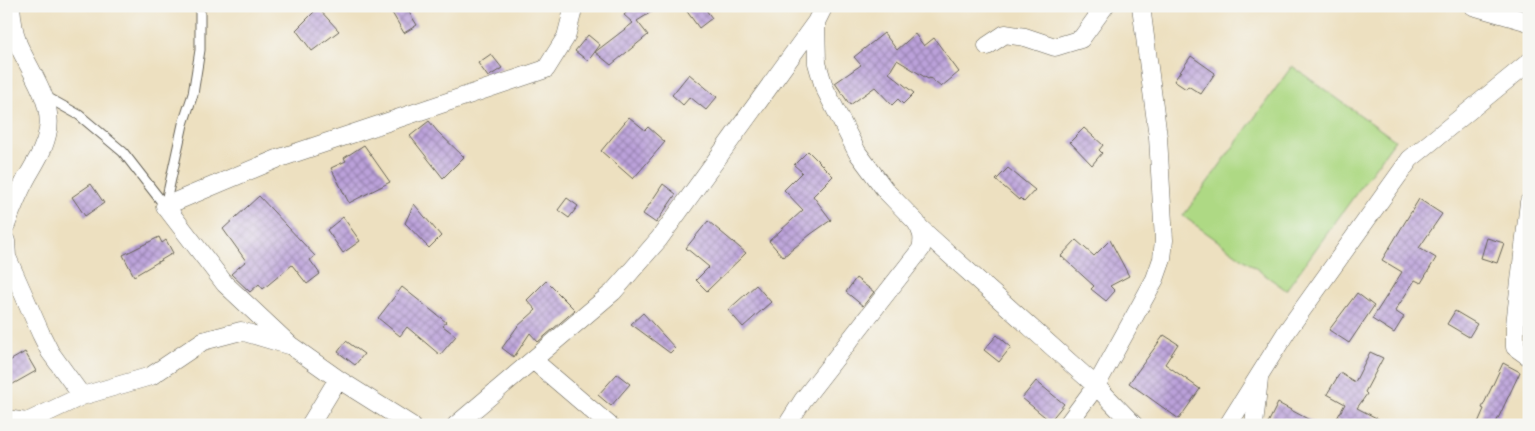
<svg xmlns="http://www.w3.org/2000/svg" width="1535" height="431" font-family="'IM FELL English',serif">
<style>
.pitch{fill:#aed984;stroke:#657a50}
.building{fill:url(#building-cross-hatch)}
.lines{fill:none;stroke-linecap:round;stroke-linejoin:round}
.lane-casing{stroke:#656155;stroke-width:11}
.street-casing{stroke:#656155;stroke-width:19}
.lane{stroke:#fff;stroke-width:9}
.street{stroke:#fff;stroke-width:18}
</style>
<defs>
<pattern id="building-cross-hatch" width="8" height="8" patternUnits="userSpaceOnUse" patternTransform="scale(1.25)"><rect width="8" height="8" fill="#bba1da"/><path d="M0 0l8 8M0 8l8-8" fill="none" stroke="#9782b0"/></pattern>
</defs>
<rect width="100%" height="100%" fill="#f6f6f2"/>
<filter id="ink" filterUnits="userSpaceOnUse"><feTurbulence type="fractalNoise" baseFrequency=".02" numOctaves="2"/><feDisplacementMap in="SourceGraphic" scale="10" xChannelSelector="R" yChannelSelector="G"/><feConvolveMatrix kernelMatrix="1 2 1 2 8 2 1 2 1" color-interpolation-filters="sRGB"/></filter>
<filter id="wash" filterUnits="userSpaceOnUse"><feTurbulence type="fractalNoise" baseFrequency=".0096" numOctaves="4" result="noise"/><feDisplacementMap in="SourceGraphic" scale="20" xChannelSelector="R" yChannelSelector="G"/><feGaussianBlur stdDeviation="1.12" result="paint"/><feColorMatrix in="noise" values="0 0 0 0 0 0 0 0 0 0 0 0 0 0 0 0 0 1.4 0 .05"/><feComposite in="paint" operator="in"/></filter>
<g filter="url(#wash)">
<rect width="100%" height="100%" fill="#ede0c0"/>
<!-- pitch -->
<path class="pitch" d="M1292 66 1395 140 1286 290 1183 216Z"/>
<g id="blocks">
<!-- building -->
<path class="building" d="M388 6H405L417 25 404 33Z
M632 6H661L637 21 648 35 611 65 595 52 633 23 624 15Z
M683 6H703L712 18 699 28Z
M318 8 339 31 312 51 296 30Z
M884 33 897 50 915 34 924 46 934 38 959 72 941 87 930 78 928 79 897 60 889 73 914 93 903 104 898 99 892 105 875 87 850 105 835 83 861 65 854 57Z
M588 35 600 45 588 61 575 51Z
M491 54 502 68 488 77 478 63Z
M1191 56 1215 73 1201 94 1188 86 1186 89 1174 81Z
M689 74 717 97 706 110 690 97 683 105 672 95Z
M629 117 645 130 648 127 665 142 633 179 601 151Z
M429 121 437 131 464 157 443 178 410 136Z
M1084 128 1103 145 1099 150 1102 153 1092 165 1070 142Z
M364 145 390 182 349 203 331 168 346 161 344 158Z
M808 151 833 176 813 196 831 220 811 234 783 257 769 241 803 210 784 190 802 172 794 165Z
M1008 168 1035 190 1024 202 1020 198 1019 200 996 180Z
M91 184 104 203 85 216 72 197Z
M663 184 676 194 656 223 643 214Z
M259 196 315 256 310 260 320 274 307 284 292 265 263 289 259 284 250 292 231 274 246 261 223 229Z
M567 198 578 206 569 218 558 210Z
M1419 199 1442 214 1419 248 1436 258 1421 283 1415 280 1395 311 1404 317 1394 333 1372 319 1402 272 1382 260Z
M414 204 441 236 429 248 405 223Z
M343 217 360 241 343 253 327 230Z
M708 221 746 253 707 291 696 280 709 267 686 248Z
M159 237 162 243 166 240 173 253 134 276 123 255Z
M1487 238 1504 243 1497 263 1481 258Z
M1076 240 1094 256 1110 240 1129 276 1110 286 1115 291 1106 301 1091 289 1094 286 1061 256Z
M856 278 874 292 863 306 846 292Z
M546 281 575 310 538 342 530 333 514 357 502 348 517 327 536 310 527 300Z
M756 285 771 302 743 327 728 310Z
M402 287 446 322 443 326 456 336 440 355 407 327 400 336 378 318Z
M1357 293 1374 306 1349 343 1329 330Z
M1455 311 1477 324 1469 337 1447 324Z
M643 313 675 348 670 353 631 324Z
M997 335 1011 347 999 362 984 350Z
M1164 335 1178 344 1165 364 1200 389 1179 419 1129 383Z
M346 341 364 354 355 365 338 352Z
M25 352 36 371 6 388V363Z
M1370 352 1383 358 1365 392 1367 394 1357 408 1390 425H1344L1336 420 1345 404 1327 394 1340 373 1355 382Z
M1503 363 1520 372 1495 425H1477L1484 409 1482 408Z
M617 374 630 384 611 406 598 395Z
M1036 381 1064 404 1050 421 1022 398Z
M1278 403 1319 425H1267Z"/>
</g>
</g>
<g filter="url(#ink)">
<use href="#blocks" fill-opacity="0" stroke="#656155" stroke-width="1"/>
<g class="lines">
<defs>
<path id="lane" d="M45 96 79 115 123 152 165 206
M165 206 183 124 193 94 200 50V6"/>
<path id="street" d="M1473 6 1529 22
M987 46 1005 34 1025 37 1055 47 1081 39 1105 6
M1529 202 1515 325V347L1529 357
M6 225C12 209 18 194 26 179 35 163 45 149 48 130 53 100 29 70 18 44 13 31 12 19 11 6
M920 228 1096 386 1134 425
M6 241 7 257 41 334 50 352 82 396
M533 360 609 425
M6 419 27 422 82 396 151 376 203 341 241 331 288 345
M310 425 338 379
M411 425 338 379 290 345 225 284 165 206 277 159 546 69 566 37 574 6
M456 425 613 292 659 239 816 22 824 6
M787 425 803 400 921 249C924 238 922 231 916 222L886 191 857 152 824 87 817 63 816 22
M1067 425 1096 386 1155 279 1162 259 1164 240 1158 137 1141 6
M1228 425 1287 331 1410 159 1529 62
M1254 425 1259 378"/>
</defs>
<!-- lane casing -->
<use href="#lane" class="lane-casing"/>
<!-- street casing -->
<use href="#street" class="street-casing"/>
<!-- lane -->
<use href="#lane" class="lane"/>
<!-- street -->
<use href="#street" class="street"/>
</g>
</g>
<!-- margin -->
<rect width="1535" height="431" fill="none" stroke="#f6f6f2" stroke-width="25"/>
</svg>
